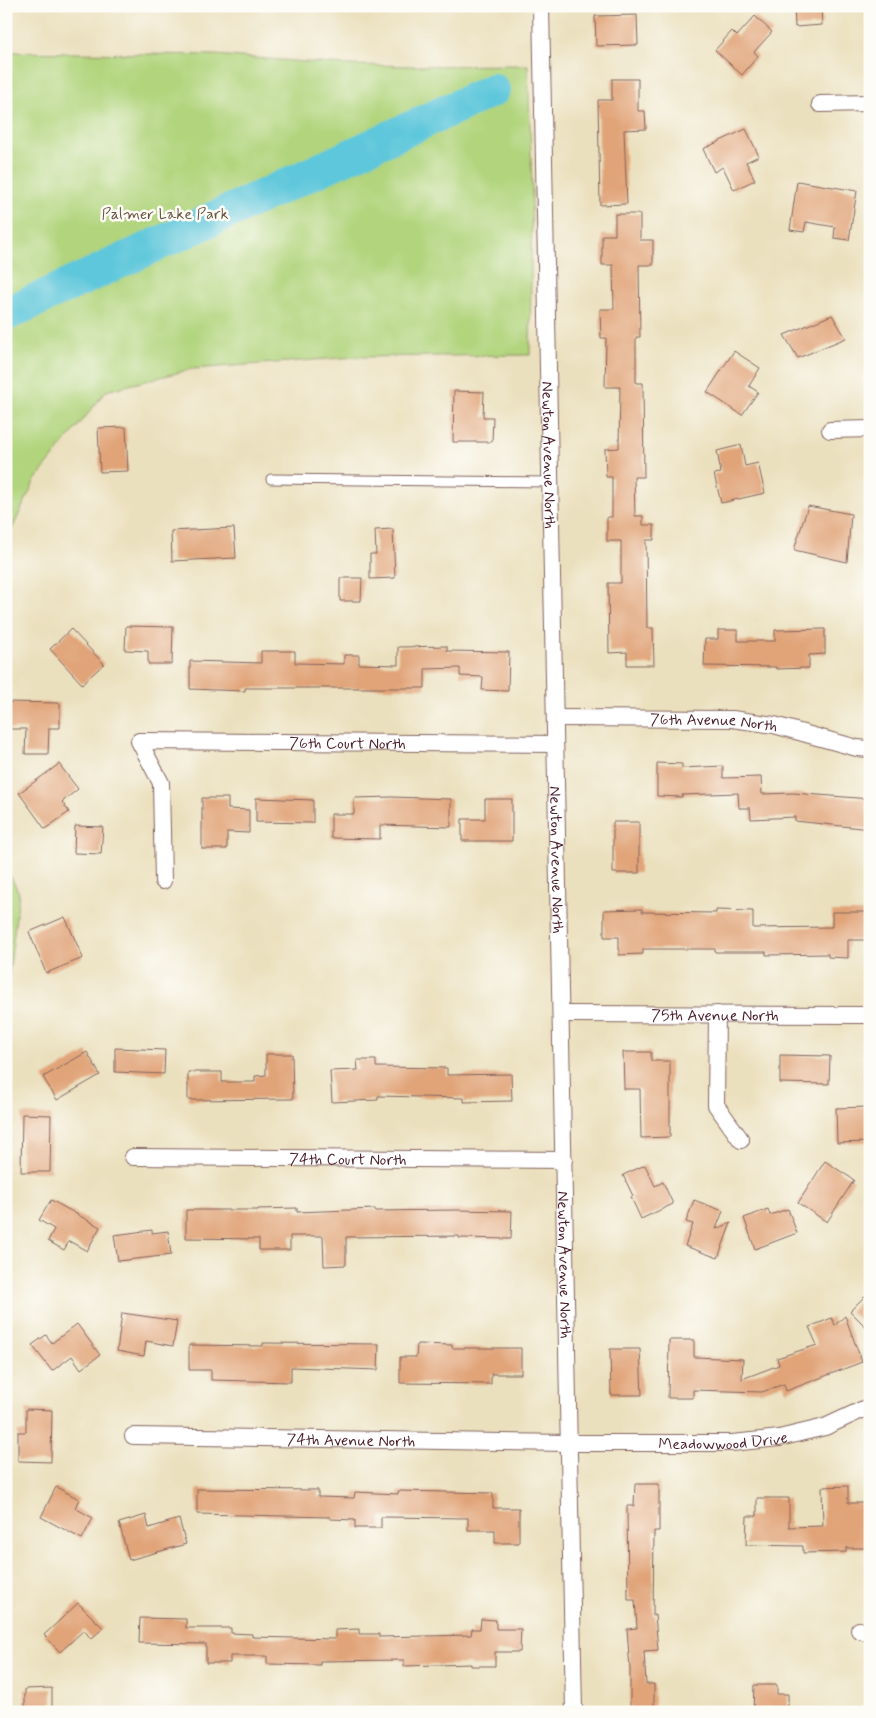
<svg xmlns="http://www.w3.org/2000/svg" width="876" height="1718" font-family="Mynerve,sans-serif">
<style>
.green{fill:#b1d47c;stroke:#7e7a54}
.lines{fill:none;stroke-linecap:round;stroke-linejoin:round}
.river{stroke:#5fc7db;stroke-width:34}
.building{fill:#e1a479}
.lane-casing{stroke:#82635e;stroke-width:11}
.street-casing{stroke:#82635e;stroke-width:18}
.lane{stroke:#fff;stroke-width:9}
.street{stroke:#fff;stroke-width:16}
.labels{text-anchor:middle;stroke-width:5;stroke-linejoin:round;paint-order:stroke}
.park-label{font-size:16px;fill:#695543;stroke:#fdfcf7}
.street-label{font-size:16px;fill:#4a1f2b;stroke:#fdfcf7}
</style>
<rect width="100%" height="100%" fill="#fdfcf7"/>
<filter id="ink" filterUnits="userSpaceOnUse"><feTurbulence type="fractalNoise" baseFrequency=".02" numOctaves="2"/><feDisplacementMap in="SourceGraphic" scale="10" xChannelSelector="R" yChannelSelector="G"/><feConvolveMatrix kernelMatrix="1 2 1 2 8 2 1 2 1" color-interpolation-filters="sRGB"/></filter>
<filter id="wash" filterUnits="userSpaceOnUse"><feTurbulence type="fractalNoise" baseFrequency=".0096" numOctaves="4" result="noise"/><feDisplacementMap in="SourceGraphic" scale="20" xChannelSelector="R" yChannelSelector="G"/><feGaussianBlur stdDeviation="1.12" result="paint"/><feColorMatrix in="noise" values="0 0 0 0 0 0 0 0 0 0 0 0 0 0 0 0 0 1.4 0 .05"/><feComposite in="paint" operator="in"/></filter>
<g filter="url(#wash)">
<rect width="100%" height="100%" fill="#ebe0be"/>
<!-- green -->
<path class="green" d="M6 52 215 55 346 65 414 66 528 65 532 185 530 355 355 357 192 369 106 391 35 480 6 542Z
M6 867 19 893 6 998Z
M6 1565 9 1712H6Z"/>
<g class="lines">
<!-- river -->
<path class="river" d="M6 314 493 90"/>
</g>
<g id="blocks">
<!-- building -->
<path class="building" d="M794 6H821L822 25 795 27Z
M637 15 638 45 596 46 595 16Z
M755 16 772 32 754 52 758 56 742 75 715 50 732 31 737 36Z
M612 79H638V111H645L646 129 624 130 627 204 600 205 598 100H612Z
M746 129 759 156 746 162 755 180 734 190 723 167 714 172 703 149Z
M797 181 857 191 849 240 834 238 835 227 806 222 804 232 790 230Z
M615 214H640V240H653V265H639L640 337H636V383H643L644 477H634L635 516H643V525H654V540H646L647 628H653L654 665H627V652L609 653 608 583H621V541H607V517H612V477H606L605 449 619 448 620 387H605L606 338H601L600 309H614L613 265H602V235H615Z
M832 315 846 338 798 358 784 335Z
M734 351 760 368 749 386 758 392 742 415 707 392Z
M454 391 484 392 483 417H493L492 442H453Z
M126 427 128 471 100 472 98 428Z
M741 445 745 466 758 463 765 493 721 503 714 474 721 473 717 451Z
M808 506 851 514 847 562 794 550Z
M234 528 236 558 172 561 171 531Z
M393 529 395 578 370 579V554H376L375 530Z
M340 578H362L361 601H340Z
M126 626 173 627 172 664H148V651L125 650Z
M71 629 104 664 82 684 50 649Z
M825 629V654L809 655V668L776 669V667L704 666 705 639H718V630H738V641H775V630Z
M447 646V651L509 652 508 691 482 690 483 677 460 676V668L425 669V688H245V691L190 689V661L261 663V651H295V663L344 664V655H359V664L398 665V647Z
M6 702 60 703V728H49L48 754H25L26 729H6Z
M657 763 682 764V768L723 766V778L761 777 762 794 793 793 870 799V829L795 821V817L751 819 750 808H739L738 793 682 795V797L657 796Z
M59 764 78 789 62 802 69 812 45 829 19 793Z
M392 797 451 799V827L380 825V839L331 838V814H354V798Z
M202 798H228V809L249 810V833L227 832V849H202Z
M256 798 313 800V823L256 822Z
M485 799H512V841H462V819H485Z
M613 822H639V873H613Z
M75 826 103 827 101 854 74 853Z
M642 909V912L716 913V910L753 911V928L832 927V912H868L867 940H848V958L828 957V954L766 955V952H715V949H643V954L619 955V937H604V910Z
M65 917 83 958 46 973 29 932Z
M115 1048 165 1050 164 1074 115 1072Z
M87 1052 100 1075 57 1100 43 1077Z
M623 1052H651V1061H670V1137L641 1138 640 1089H624Z
M266 1054H292L293 1099 188 1100V1072H222V1082H255V1076L266 1075Z
M780 1055 830 1056 829 1084 780 1083Z
M357 1060H376V1067L447 1068V1075L511 1074 512 1101 464 1102V1098L378 1096V1100L332 1102 330 1071 358 1070Z
M868 1107 869 1142 837 1143 836 1108Z
M22 1114 51 1115 50 1172H21Z
M825 1161 854 1180 827 1222 798 1203Z
M645 1165 655 1186 663 1182 673 1204 641 1219 631 1197 633 1196 623 1175Z
M51 1200 100 1227 87 1251 69 1241 64 1250 48 1241 54 1229 39 1220Z
M694 1200 723 1211 716 1229 731 1223 718 1258 685 1246 693 1224 686 1222Z
M297 1208V1212L375 1209V1211L455 1210 512 1211 511 1239 459 1238V1236L346 1237V1265L324 1266 323 1236H290V1250H259V1239L186 1238V1210H258V1209Z
M768 1209 770 1215 788 1209 797 1233 755 1249 744 1218Z
M152 1230V1233L168 1231 171 1255 118 1261 114 1235Z
M870 1291V1331L850 1311Z
M122 1313 177 1321 173 1346 146 1341 144 1356 117 1351Z
M845 1316 862 1362 786 1391 784 1384 762 1392 693 1390V1398H668L669 1340H694V1357L743 1359 742 1379 779 1365 777 1358 817 1345 809 1327 832 1318 835 1325Z
M77 1324 100 1355 81 1369 72 1356 52 1371 32 1345 46 1335 52 1343Z
M263 1343 379 1344 378 1370 291 1367V1382L211 1380V1370H189V1345L263 1346Z
M417 1344 452 1345V1348H521V1374H491V1384L400 1383V1357H416Z
M610 1349H640L642 1395H611Z
M26 1409 52 1410 51 1462 18 1461V1432H26Z
M635 1484H659V1531H654L653 1616 655 1615 658 1650 644 1651 646 1684H654V1712H630V1669L627 1629 637 1628 635 1600H628L627 1506H634Z
M848 1486V1503H870V1548H846V1552L803 1553V1546L746 1545 747 1516H757V1498H789V1527L823 1526 822 1487Z
M56 1487 79 1499 75 1508 93 1518 82 1539 41 1517Z
M197 1489 318 1490V1497L354 1498 355 1492 398 1494V1491L493 1493V1508H519V1543H495V1530H468V1518L381 1517V1528H355V1520L330 1519V1517L197 1514Z
M146 1515 149 1528 179 1519 186 1544 129 1560 119 1523Z
M78 1603 103 1628 91 1639 84 1630 60 1652 44 1635Z
M140 1618 186 1619V1628H231V1633L252 1634V1637L335 1639V1630L359 1629V1634H379V1637L471 1635 472 1629H480L481 1619 496 1620V1629H521L520 1652H495V1666H471V1664L404 1666V1660L320 1661V1665L267 1664V1656H230V1663H206V1644L139 1643Z
M754 1685H777V1694H788V1712H753Z
M52 1688V1712H25V1689Z"/>
</g>
</g>
<g filter="url(#ink)">
<use href="#blocks" fill-opacity="0" stroke="#82635e" stroke-width="1"/>
<g class="lines">
<defs>
<path id="lane" d="M271 479 550 482"/>
<g id="street">
<path id="s1" d="M541 6 574 1712"/>
<path d="M820 104 870 103"/>
<path d="M830 430 870 429"/>
<path id="s2" d="M555 718 732 719 774 725 857 748 870 749"/>
<path id="s3" d="M163 881 161 783 139 741 555 744"/>
<path id="s4" d="M561 1014 870 1015"/>
<path d="M717 1014 716 1105 741 1140"/>
<path id="s5" d="M133 1157 564 1160"/>
<path id="s6" d="M133 1436 569 1443H732L779 1438 825 1427 870 1406"/>
<path d="M859 1630 870 1633"/>
</g>
</defs>
<!-- lane casing -->
<use href="#lane" class="lane-casing"/>
<!-- street casing -->
<use href="#street" class="street-casing"/>
<!-- lane -->
<use href="#lane" class="lane"/>
<!-- street -->
<use href="#street" class="street"/>
</g>
</g>
<g class="labels">
<!-- park labels -->
<g class="park-label">
<text x="165" y="219">Palmer Lake Park</text>
</g>
<!-- street labels -->
<g class="street-label">
<text dy="6" stroke="none"><textPath href="#s1" startOffset="449">Newton Avenue North</textPath></text>
<text dy="6" stroke="none"><textPath href="#s2" startOffset="159">76th Avenue North</textPath></text>
<text dy="6" stroke="none"><textPath href="#s3" startOffset="354">76th Court North</textPath></text>
<text dy="6" stroke="none"><textPath href="#s1" startOffset="854">Newton Avenue North</textPath></text>
<text dy="6" stroke="none"><textPath href="#s4" startOffset="154">75th Avenue North</textPath></text>
<text dy="6" stroke="none"><textPath href="#s5" startOffset="215">74th Court North</textPath></text>
<text dy="6" stroke="none"><textPath href="#s1" startOffset="1259">Newton Avenue North</textPath></text>
<text dy="6" stroke="none"><textPath href="#s6" startOffset="590">Meadowwood Drive</textPath></text>
<text dy="6" stroke="none"><textPath href="#s6" startOffset="218">74th Avenue North</textPath></text>
</g>
</g>
<!-- margin -->
<rect width="876" height="1718" fill="none" stroke="#fdfcf7" stroke-width="25"/>
</svg>
